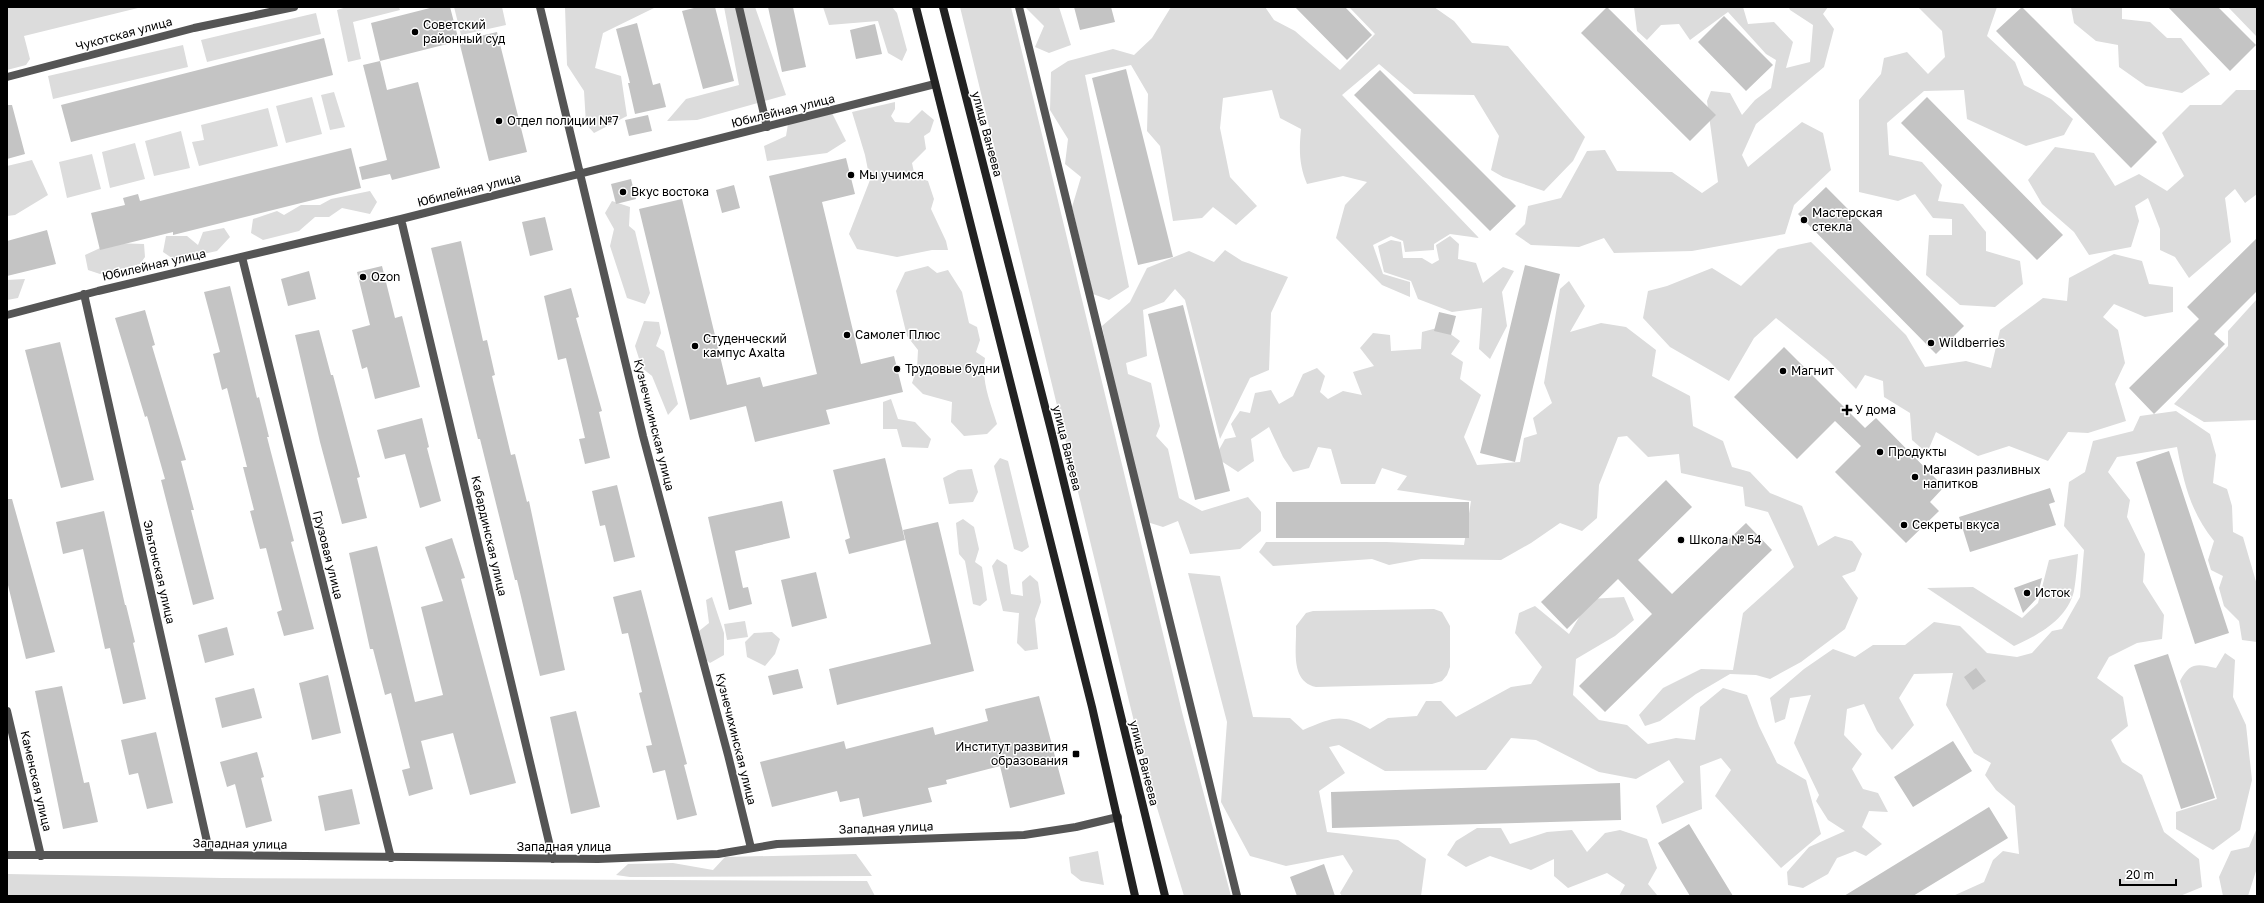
<svg xmlns="http://www.w3.org/2000/svg" width="2264" height="903" font-family="'Golos Text',sans-serif">
<style>
.green{fill:#dcdcdc}
.building{fill:#c4c4c4}
.lines{fill:none;stroke-linecap:round;stroke-linejoin:round}
.minor{stroke:#555;stroke-width:8}
.secondary{stroke:#222;stroke-width:8}
.poi-dot{fill:#000;stroke:#fff;stroke-width:1.5}
.labels{text-anchor:middle;stroke-width:3;stroke-linejoin:round;paint-order:stroke}
.poi-label{font-size:12px;fill:#000;stroke:#fff;text-anchor:start}
.street-label{font-size:12px;fill:#000;stroke:#fff}
</style>
<rect width="100%" height="100%" fill="#fff"/>
<!-- green -->
<path class="green" d="M7 7H142L24 36 30 59 26 65 7 70Z
M347 7H399L400 10 353 22 361 59 348 62 337 10Z
M454 7H502L506 25 461 35Z
M565 7 654 8 603 33 595 68 621 76 627 116 594 133 586 124 584 91 567 65Z
M724 7H755L786 95 697 120 667 121 686 99 739 85Z
M823 7H892L897 13 907 50 902 61 888 53 878 21 829 25Z
M960 7H1011L1182 712 1231 896H1184L1147 775Z
M1025 7H1059L1071 45 1049 53 1035 47 1044 26Z
M1171 7H1265L1274 20 1295 31 1340 70 1375 34 1349 7H1434L1454 21 1472 43 1508 46 1585 137 1573 161 1544 191 1503 177 1491 170 1499 136 1474 95 1414 94 1379 64 1342 95 1479 238 1450 234 1434 244V250L1405 252 1403 241 1391 236 1373 245 1383 274 1410 282V297L1382 285 1336 238 1345 205 1367 182 1343 176 1307 184C1299 165 1299 150 1301 129L1280 118 1272 90 1223 98 1220 128 1230 177 1257 206 1236 225 1213 207 1202 218 1173 221 1160 146 1147 131 1148 94 1131 65 1085 75 1129 287 1109 300 1093 294 1072 207 1081 177 1065 164 1068 139 1050 110 1051 72 1068 61 1113 49 1134 55 1152 38Z
M1634 7H1743L1748 24 1774 22 1793 42 1786 68 1810 62 1813 25 1790 10 1789 7H1828L1823 14 1834 29 1824 67 1756 124 1742 155 1748 167 1802 122 1823 133 1831 170 1794 205 1785 234 1692 251 1614 253 1604 238 1579 247 1531 245 1515 234 1525 224 1528 206 1561 198 1587 151 1605 150 1617 171 1672 172 1702 193 1718 182 1707 101 1711 91 1730 93 1742 115 1755 100 1771 88 1776 60 1766 54 1728 12 1690 40 1679 24 1661 25 1647 40 1637 31Z
M1918 7H1997L1987 36 2015 62 2024 85 2051 99 2073 119 2064 135 2026 146 1967 119 1964 90 1924 91 1887 123 1889 155 1922 162 1942 185 1938 201 1963 204 1986 232V251L2020 261 2023 284 1995 307 1960 305 1926 275 1929 235H1952V219L1933 218 1915 194 1898 201 1859 192V100L1881 74 1884 58 1907 52 1928 74 1945 57 1942 31Z
M2071 7H2122V19L2150 22 2167 38H2181L2210 74 2182 93 2146 86 2119 67 2118 45 2096 41 2074 23Z
M2228 7H2257V37Z
M316 13 321 34 207 62 201 40Z
M183 45 188 67 53 99 48 76Z
M2236 90H2257V194L2245 203 2235 189 2225 198 2231 242 2189 278 2175 257 2160 250V229L2148 198 2135 206 2139 221 2131 247 2089 255 2074 232 2042 204 2028 180 2055 147 2094 153 2115 186 2139 174 2167 191 2184 176 2162 133 2190 105H2221Z
M334 92 345 127 330 130 321 95Z
M312 97 322 134 286 143 276 106Z
M895 102V109L891 116 895 122 909 123 922 110 934 120 930 132 924 136 926 149 912 163 915 177 928 181 934 199 931 209 946 241 948 250H932L897 257 857 249 849 234 870 180 865 155 852 112Z
M268 108 278 146 199 166 192 142 204 140 201 125Z
M832 113 846 141 827 153 767 161 764 146 786 136 788 124Z
M181 131 190 168 154 176 145 141Z
M135 143 145 179 110 188 102 152Z
M92 154 101 189 67 198 59 162Z
M32 160 48 195 15 215 7 216V166Z
M370 191 377 202 370 214 342 208 329 217H315L299 231 263 240 251 233 253 219 277 211 284 215 301 205H320L331 199Z
M612 201 630 207 629 226 635 231 650 293 645 304 627 298 610 246 614 229 605 213Z
M224 228 230 237 217 251 175 260 163 252 166 236H187L198 245 203 232Z
M1450 236 1459 244 1458 259 1476 263 1483 283 1503 267 1514 271 1502 292 1507 326 1490 359 1479 349 1482 308 1452 312 1418 299 1411 281 1384 272 1378 246 1391 240 1401 242 1403 258H1422L1432 264 1439 260 1436 245Z
M1811 242 1906 335 1925 367 1966 361 1991 368 2000 330 2043 298 2067 301 2069 278 2114 254 2142 261 2149 284 2173 287V312L2145 317 2114 304 2103 317 2118 330 2125 363 2115 384 2126 421 2088 433 2068 432 2048 461 2009 446 1978 456 1936 432 1927 453 1912 440 1910 413 1884 397 1883 381 1865 375 1856 389 1829 361 1776 318 1754 338 1729 381 1670 347 1643 318 1648 291 1667 286 1712 268 1741 286 1778 249Z
M111 243 144 244 145 257 140 264 100 274 88 270 85 255Z
M1225 250 1242 261 1288 277 1271 313 1269 370 1250 378 1220 439 1185 300 1175 289 1164 302 1143 310 1147 356 1126 363 1128 374 1151 383 1160 426 1156 436 1168 449 1179 498 1202 511 1248 497 1261 512V531L1240 549 1190 554 1178 521 1163 527 1141 520 1102 326 1130 302 1147 268 1189 251 1214 262Z
M928 266 937 273 948 270 962 292 969 323 977 327 980 340 976 352 985 358C981 381 990 402 997 424L987 434 964 436 951 422 952 402 923 394 912 383 917 369 918 350 907 336 896 291 905 272Z
M25 279 18 298 7 300V280Z
M1569 281 1585 306 1570 332 1601 323 1626 327 1656 350 1652 376 1690 396 1693 426 1723 441 1732 467 1750 472 1770 493 1802 506 1818 546 1835 536 1852 541 1862 554 1855 571 1842 576 1858 598 1845 629 1801 662 1770 679 1756 675 1730 674 1696 694 1660 721 1645 726 1639 715 1663 688 1701 669 1733 670 1743 613 1794 567 1768 512 1745 506 1743 487 1681 473 1679 454 1648 457 1627 436 1618 437 1599 485 1597 518 1582 531 1560 523 1531 543 1501 560 1421 559 1389 565 1372 559 1273 566 1259 552 1266 542H1386L1464 545 1471 501 1397 490 1407 476 1382 468 1375 484H1341L1331 449 1318 447 1309 468 1293 472 1283 457 1269 427 1251 439 1254 461 1238 472 1215 457 1225 439 1236 437 1231 424 1240 411 1250 413 1255 393 1271 390 1279 404 1293 396 1303 374 1317 368 1325 376 1320 392 1328 399 1343 391 1362 395 1353 372 1374 366 1360 348 1373 333 1390 335 1391 351 1421 349 1422 332 1441 327 1460 341 1451 354 1463 362 1460 379 1481 395 1464 437 1477 465 1520 462 1524 438 1537 434 1533 418 1552 403 1544 383 1560 289Z
M2257 299V420L2204 422 2174 404 2228 346V331Z
M644 321 659 322 661 333 656 346 664 351 678 404 668 415 652 376 642 368 635 346Z
M891 399 898 419 915 422 931 439 928 448 902 447 897 429H883V402Z
M2176 411 2210 434 2216 455 2213 483 2227 489 2232 506 2233 532 2243 537 2257 585V642L2242 640 2239 621 2224 606 2219 588 2223 576 2211 570 2208 560 2214 541C2190 511 2184 483 2177 447L2117 457 2108 472 2130 500 2127 517 2145 554 2143 582 2164 615 2162 639 2137 643 2109 657 2097 678 2123 697 2128 726 2111 740 2122 762 2142 775 2164 832 2199 859 2202 887 2180 896H1953L1984 882 1993 860 2003 851 2019 854 2015 806 1996 790 1985 775 1991 763 1974 753 1946 705 1953 673 1914 674 1899 698 1914 725 1892 750 1877 731 1864 704 1847 709 1844 735 1862 754 1852 769 1863 789 1878 793 1888 812 1869 811 1862 827 1882 844 1866 856 1855 851 1837 858 1828 874 1803 888 1788 885 1787 872 1809 847 1845 831 1828 820 1816 801 1819 795 1794 743 1811 695 1790 698 1785 719 1775 723 1770 698 1804 669 1833 649 1855 657 1873 645H1905L1934 622 1960 626 1987 653 2017 657 2032 653 2052 631 2062 629 2080 597 2084 550 2064 526 2069 482 2085 472 2093 441 2133 431 2140 416Z
M1000 458 1008 461 1029 547 1022 552 1014 549 994 466Z
M972 469 978 492 973 502 949 504 943 478 958 470Z
M963 519 974 527 979 549 975 562 982 567 987 600 980 606 973 604 965 561 959 554 956 523Z
M2078 554C2077 566 2076 579 2074 591 2067 620 2038 635 2014 646L1927 588 1973 587 2022 618 2038 603 2049 560Z
M997 559 1007 565 1011 594 1023 596 1022 582 1030 575 1038 582 1041 602 1035 619 1038 649 1025 651 1017 643 1019 613 1003 611 992 566Z
M1188 573 1220 576 1253 717 1290 718 1303 730C1331 718 1342 712 1370 729L1388 718 1417 716 1426 701H1441L1456 717 1511 687 1531 684 1542 667 1515 633 1519 613 1535 606 1569 634 1590 599 1624 597 1634 620 1615 636 1576 659 1573 695 1599 720 1627 725 1648 744 1676 738 1695 740 1700 707 1723 688 1747 695 1759 726 1777 763 1806 780 1821 834 1781 868 1715 796 1731 770 1721 758 1700 766 1702 809 1662 824 1656 806 1684 782 1669 760 1636 779 1599 772 1536 740 1511 738 1486 770 1385 771 1339 745 1329 747 1345 773 1319 791 1327 832 1398 840 1426 859 1421 896H1342L1340 893 1353 871 1343 855 1286 866 1250 856 1221 802 1227 722Z
M712 597 724 633V655L710 663 697 653 699 631 709 623 706 600Z
M1434 609 1442 612 1450 626V667L1447 675 1442 681 1432 684 1316 687C1289 681 1297 648 1296 626L1306 613 1313 611Z
M745 621 748 637 727 640 724 624Z
M772 632 780 639 775 654 765 666 747 657 745 642 754 633Z
M2225 653 2235 660 2233 697 2246 725 2252 780 2240 830 2213 850 2176 829V812L2217 799 2180 681C2190 662 2197 664 2216 668Z
M1477 828H1501L1510 844 1547 832 1572 830 1587 852 1605 833 1620 830 1647 839 1657 868 1648 884 1657 895 1671 896H1619L1625 885 1607 873 1568 888 1554 876V859L1531 870 1490 856 1466 867 1447 855 1456 841Z
M2257 828V868L2248 896H2223L2219 877 2231 851 2249 847Z
M1098 851 1104 885 1081 881 1071 873 1069 857Z
M856 854 872 876 630 877 616 875 628 864 673 863 713 870 725 857Z
M7 874 222 878 867 881 875 896H7Z"/>
<!-- building -->
<path class="building" d="M434 7H450L459 41 380 61 371 23Z
M698 7H715L734 81 703 89 682 11Z
M768 7H793L806 67 782 72Z
M1074 7H1111L1115 22 1080 30Z
M1295 7H1345L1372 35 1347 60Z
M1607 7 1716 115 1690 141 1581 33Z
M2022 7 2157 142 2131 168 1996 31Z
M2168 7H2218L2256 45 2230 71Z
M1724 16 1773 65 1746 91 1698 42Z
M637 23 653 85 660 83 666 107 635 114 628 83H630L616 29Z
M875 24 882 54 856 59 850 30Z
M497 32 527 152 489 161 459 41Z
M324 38 333 75 71 142 61 105Z
M380 61 387 90 418 82 440 168 392 180 390 174 362 180 359 167 387 160 363 65Z
M1126 69 1173 257 1138 265 1092 78Z
M1380 70 1516 206 1490 231 1354 95Z
M1927 97 2063 235 2037 260 1901 123Z
M7 105H12L25 154 7 159Z
M648 115 652 131 629 136 625 120Z
M351 148 361 188 173 235V232L100 250 91 213 125 205 123 198 138 194 140 201Z
M846 158 855 194 822 202 861 364 894 356 903 392 826 410 830 424 755 442 746 406 690 420 639 209 682 199 727 385 760 377 763 387 817 374 769 176Z
M631 179 636 199 616 204 611 184Z
M734 185 740 208 722 213 716 190Z
M1826 187 1964 326 1936 354 1798 214Z
M545 217 553 250 530 256 522 222Z
M47 230 56 264 7 276V241Z
M2257 238V291L2214 334 2225 344 2154 414 2129 388 2199 319 2187 307Z
M461 241 483 341 487 340 495 375 492 376 511 455 515 454 527 502 529 501 565 670 540 676 517 580H515L480 439H478L431 248Z
M1525 265 1560 274 1515 462 1480 453Z
M382 266 395 318 402 316 420 387 375 399 367 367 362 369 352 330 370 325 357 272Z
M309 271 316 299 288 306 281 279Z
M230 286 257 398 259 397 269 437H267L294 541 291 542 314 629 284 636 277 612 282 610 266 548 260 549 250 511 254 510 243 467H247L227 388 222 390 213 354 220 352 204 292Z
M571 288 579 317 576 318 602 411 599 412 610 458 585 464 579 439 585 438 566 358 558 360 544 296Z
M1183 305 1230 491 1195 500 1148 314Z
M145 310 155 345 152 346 186 460 181 461 194 510H191L214 599 193 605 161 480 165 479 147 416 145 417 115 318Z
M1439 312 1456 316 1451 335 1434 331Z
M319 330 331 375H333L360 477 357 478 367 518 342 524 320 442 295 335Z
M60 342 94 480 61 488 25 350Z
M1784 347 1865 428 1876 418 1944 487 1930 502 1939 511 1906 543 1835 472 1861 446 1835 421 1797 459 1734 397Z
M422 418 429 447 427 448 441 501 420 508 405 454 385 459 377 430Z
M2169 451 2229 633 2195 644 2136 462Z
M885 458 905 540 849 554 845 540 850 538 833 470Z
M1666 480 1692 507 1638 560 1672 594 1746 523 1772 550 1605 712 1579 686 1652 614 1618 579 1567 629 1541 602Z
M617 485 635 557 614 562 605 525 600 526 592 491Z
M2050 488 2055 502 2049 504 2056 525 1970 552 1959 517Z
M7 499H12L55 652 26 659 7 581Z
M782 501 790 538 735 551 743 588 748 587 752 604 729 610 708 517Z
M1276 502H1469V538H1276Z
M104 511 125 605H126L135 642 133 643 146 699 123 704 110 648 105 649 83 549 63 554 56 522Z
M938 522 974 671 837 705 829 669 931 644 903 530Z
M452 538 465 578 461 579 516 783 470 795 453 733 421 741 433 789 409 796 402 770 410 768 391 693 385 695 373 649H370L349 553 377 546 415 702 443 695 421 607 443 601 425 547Z
M816 572 827 618 792 627 781 580Z
M2042 578 2037 598 2023 613 2014 588Z
M641 590 687 764 684 765 697 815 677 820 665 770 653 773 646 746 652 745 639 693 642 692 628 633 622 634 613 597Z
M227 627 234 655 205 663 198 635Z
M2168 654 2215 798 2181 809 2134 665Z
M1976 668 1986 681 1973 690 1964 677Z
M798 669 803 688 773 695 768 676Z
M328 675 341 733 312 740 299 683Z
M62 686 84 783 89 782 98 822 63 829 35 691Z
M254 688 262 718 222 728 215 698Z
M1039 696 1065 794 1010 808 1000 766 946 780 947 784 928 788 932 802 863 817 859 798 840 802 837 791 772 807 760 762 844 741 846 749 933 727 935 735 988 721 985 709Z
M576 711 600 807 571 814 550 717Z
M156 732 173 803 147 809 138 773 129 775 121 740Z
M1953 741 1972 771 1913 807 1894 777Z
M257 752 264 777 261 778 272 821 246 828 235 784 227 787 220 762Z
M1620 783 1621 820 1332 828 1331 792Z
M352 789 360 824 325 831 318 796Z
M1989 807 2008 838 1913 896H1844Z
M1689 824 1733 896H1690L1658 843Z
M1324 864 1335 896H1297L1290 877Z"/>
<g class="lines">
<!-- minor -->
<path class="minor" d="M540 7 643 436 728 755 751 848
M739 7 767 127
M1019 7 1237 896
M7 77 194 28 294 7
M401 219 553 859
M242 257 391 858
M84 294 210 855
M7 315 98 291 401 219 935 84
M7 711 41 856
M7 855H210L598 859 718 854 777 844 1024 835 1076 827 1118 817"/>
<!-- secondary -->
<path class="secondary" d="M916 7 1092 707 1135 896
M943 7 1052 434 1165 896"/>
</g>
<!-- markers -->
<g class="poi-dot">
<circle cx="415" cy="32" r="4"/>
<circle cx="499" cy="121" r="4"/>
<circle cx="851" cy="175" r="4"/>
<circle cx="623" cy="192" r="4"/>
<circle cx="1804" cy="220" r="4"/>
<circle cx="363" cy="277" r="4"/>
<circle cx="847" cy="335" r="4"/>
<circle cx="1931" cy="343" r="4"/>
<circle cx="695" cy="346" r="4"/>
<circle cx="897" cy="369" r="4"/>
<circle cx="1783" cy="371" r="4"/>
<path d="M1845 404h4v4h4v4h-4v4h-4v-4h-4v-4h4z"/>
<circle cx="1880" cy="452" r="4"/>
<circle cx="1915" cy="477" r="4"/>
<circle cx="1904" cy="525" r="4"/>
<circle cx="1681" cy="540" r="4"/>
<circle cx="2027" cy="593" r="4"/>
<rect x="1072" y="750" width="8" height="8" rx="2"/>
</g>
<g class="labels">
<!-- poi labels -->
<g class="poi-label">
<text x="423" y="29">Советский<tspan x="423" dy="14">районный суд</tspan></text>
<text x="507" y="125">Отдел полиции №7</text>
<text x="859" y="179">Мы учимся</text>
<text x="631" y="196">Вкус востока</text>
<text x="1812" y="217">Мастерская<tspan x="1812" dy="14">стекла</tspan></text>
<text x="371" y="281">Ozon</text>
<text x="855" y="339">Самолет Плюс</text>
<text x="703" y="343">Студенческий<tspan x="703" dy="14">кампус Axalta</tspan></text>
<text x="1939" y="347">Wildberries</text>
<text x="905" y="373">Трудовые будни</text>
<text x="1791" y="375">Магнит</text>
<text x="1855" y="414">У дома</text>
<text x="1888" y="456">Продукты</text>
<text x="1923" y="474">Магазин разливных<tspan x="1923" dy="14">напитков</tspan></text>
<text x="1912" y="529">Секреты вкуса</text>
<text x="1689" y="544">Школа № 54</text>
<text x="2035" y="597">Исток</text>
<text x="1068" y="751" text-anchor="end">Институт развития<tspan x="1068" dy="14">образования</tspan></text>
</g>
<!-- street labels -->
<g class="street-label">
<text transform="translate(124 34) rotate(-15)" y="4">Чукотская улица</text>
<text transform="translate(783 111) rotate(-14)" y="4">Юбилейная улица</text>
<text transform="translate(987 134) rotate(75)" y="4">улица Ванеева</text>
<text transform="translate(469 190) rotate(-14)" y="4">Юбилейная улица</text>
<text transform="translate(154 265) rotate(-13)" y="4">Юбилейная улица</text>
<text transform="translate(654 425) rotate(76)" y="4">Кузнечихинская улица</text>
<text transform="translate(1067 448) rotate(76)" y="4">улица Ванеева</text>
<text transform="translate(489 536) rotate(77)" y="4">Кабардинская улица</text>
<text transform="translate(328 555) rotate(76)" y="4">Грузовая улица</text>
<text transform="translate(159 572) rotate(77)" y="4">Эльтонская улица</text>
<text transform="translate(736 739) rotate(76)" y="4">Кузнечихинская улица</text>
<text transform="translate(1144 763) rotate(76)" y="4">улица Ванеева</text>
<text transform="translate(36 781) rotate(77)" y="4">Каменская улица</text>
<text transform="translate(886 828) rotate(-2)" y="4">Западная улица</text>
<text transform="translate(240 844) rotate(1)" y="4">Западная улица</text>
<text x="564" y="851">Западная улица</text>
</g>
</g>
<!-- border -->
<rect width="2264" height="903" fill="none" stroke="#000000" stroke-width="16"/>
<!-- scale -->
<path d="M2120 879v6h56v-6" fill="none" stroke="#000000" stroke-width="2"/>
<text x="2126" y="879" font-size="12" fill="#000000" stroke="#ffffff" stroke-width="3" paint-order="stroke">20 m</text>
</svg>
